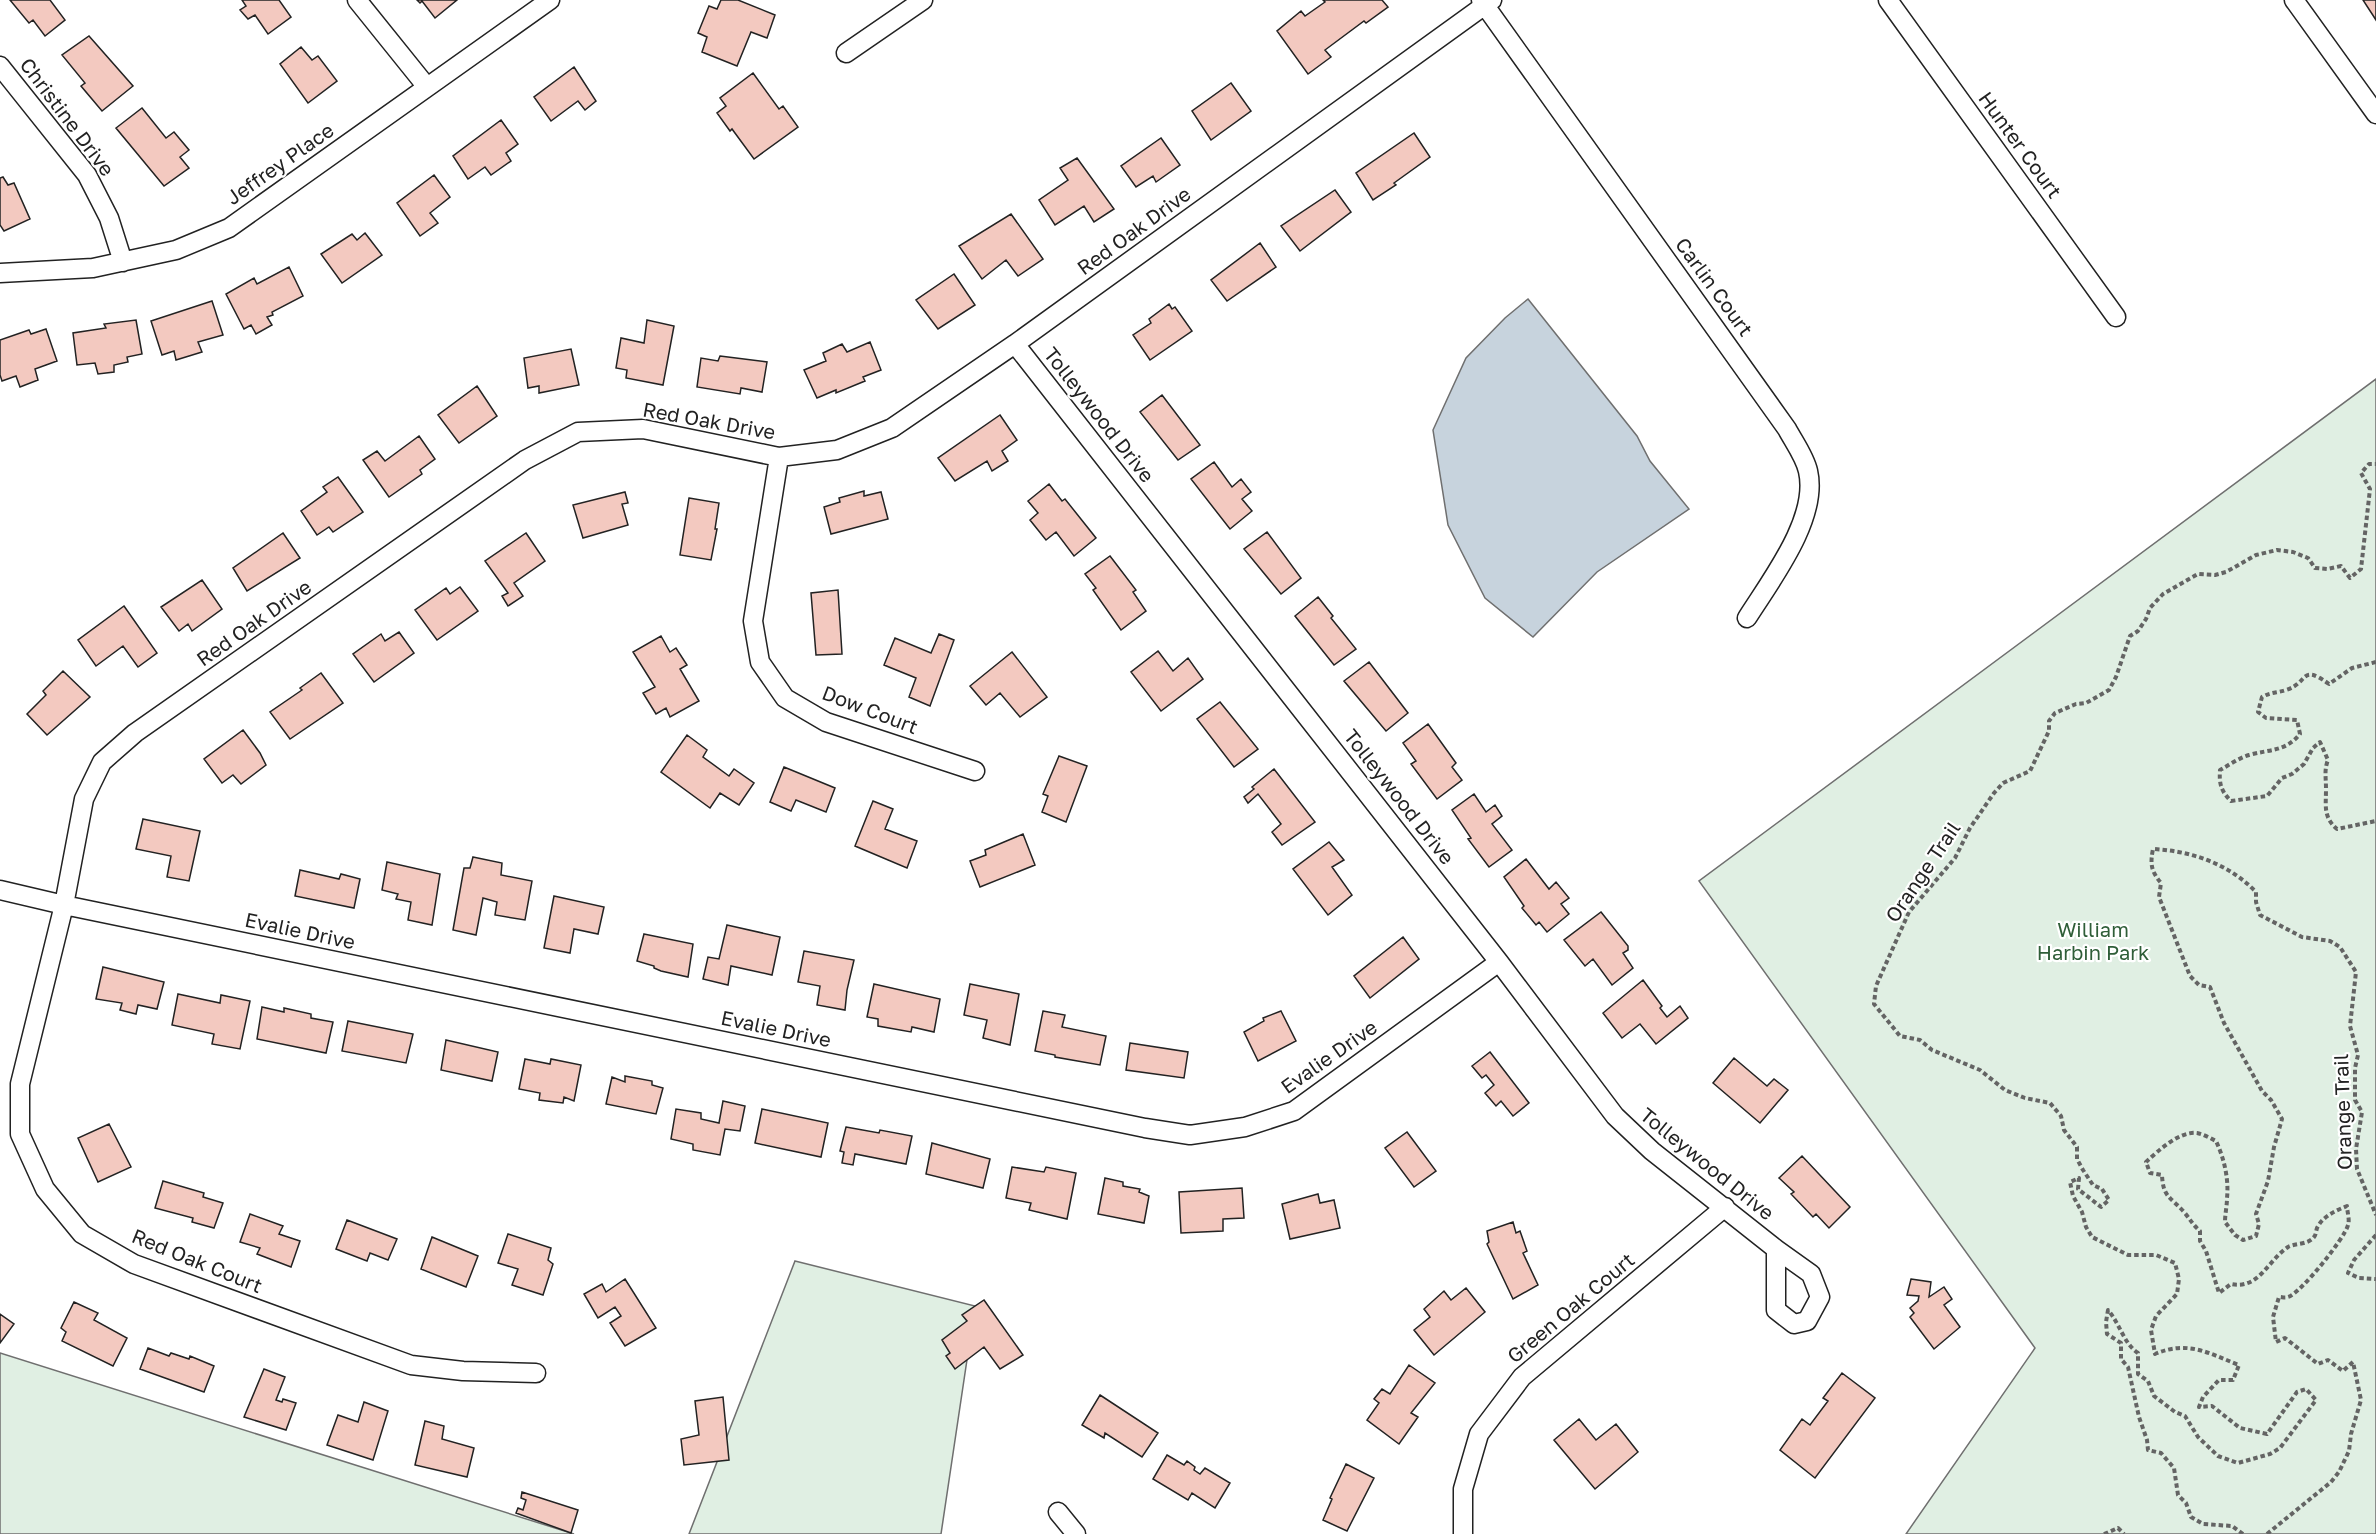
<svg xmlns="http://www.w3.org/2000/svg" width="2376" height="1534" font-family="'Golos Text',sans-serif">
<style>
.green{fill:#e0efe3;stroke:#6f6f6f;stroke-width:1.5}
.water{fill:#c7d3dd;stroke:#6f6f6f;stroke-width:1.5}
.building{fill:#f3c9c0;stroke:#222;stroke-width:1.5}
.lines{fill:none;stroke-linecap:round;stroke-linejoin:round}
.street-casing{stroke:#222;stroke-width:21}
.path{stroke:#646464;stroke-width:4;stroke-dasharray:4.5 3;stroke-linecap:butt}
.street{stroke:#fff;stroke-width:18}
.labels{text-anchor:middle;stroke-width:4.5;stroke-linejoin:round;paint-order:stroke}
.street-label{font-size:20px;fill:#222;stroke:#fff}
.park-label{font-size:20px;fill:#2f5e38;stroke:#fff}
</style>
<rect width="100%" height="100%" fill="#fff"/>
<!-- green -->
<path class="green" d="M2376 379V1534H1906L2035 1348 1699 881Z
M795 1261 975 1306 941 1534H689Z
M0 1353 574 1534H0Z"/>
<!-- water -->
<path class="water" d="M1528 299 1637 436 1650 461 1689 509 1597 572 1533 637 1485 598 1448 525 1433 430 1466 358 1505 318Z"/>
<!-- building -->
<path class="building" d="M10 0H50L65 20 45 36 33 20 29 23Z
M242 0H279L291 17 268 34 255 15 248 19 240 10 246 6Z
M417 0H457L435 18 422 1 420 3Z
M721 0H738L775 15 767 38 751 32 737 66 702 52 707 37 698 33 709 6 717 9Z
M1323 0H1382L1388 7 1366 23 1364 21 1325 50 1331 57 1308 74 1277 31 1301 11 1305 16 1325 2Z
M2363 0H2376V20Z
M89 36 133 86 102 111 81 86 85 83 62 55Z
M301 47 312 60 318 56 337 81 308 103 280 64Z
M574 67 596 101 585 110 578 101 551 121 534 97Z
M753 73 779 109 783 106 798 127 754 159 732 129 730 131 717 113 726 106 720 98Z
M1231 83 1251 111 1211 140 1192 111Z
M142 108 166 138 174 132 189 150 180 157 189 168 164 186 116 128Z
M501 120 518 144 506 153 511 161 491 175 485 167 468 179 453 156Z
M1414 133 1430 157 1394 183 1396 185 1373 200 1356 173Z
M1161 138 1180 165 1156 182 1153 176 1136 187 1121 166Z
M1077 158 1114 209 1094 222 1084 206 1055 225 1039 200 1068 180 1060 168Z
M434 175 450 197 430 213 438 223 420 236 397 203Z
M3 177 8 185 14 183 30 219 4 231 0 225V178Z
M1335 190 1351 212 1300 251 1281 226Z
M1011 214 1043 259 1018 276 1006 260 982 279 959 246Z
M365 233 382 255 342 283 321 254 352 234 357 240Z
M1260 243 1276 267 1227 301 1211 280Z
M289 267 303 296 272 312 273 315 267 317 272 325 256 334 251 325 244 329 226 294 254 278 257 284Z
M954 274 975 305 938 329 916 300Z
M212 301 223 335 198 342 202 352 176 360 174 351 162 355 151 321Z
M1169 304 1172 309 1175 307 1192 331 1150 360 1133 335 1151 323 1149 319Z
M136 320 142 354 127 357 128 362 114 365V372L98 374 95 363 77 365 73 333 106 328 104 324Z
M647 320 674 326 663 385 626 378 627 370 616 368 621 338 644 343Z
M46 329 57 361 35 369 38 380 20 387 16 376 2 381 0 375V340L29 330 31 334Z
M870 342 881 370 863 377 865 381 836 393V390L817 398 804 370 826 361 823 353 842 344 847 352Z
M571 349 579 385 539 393V386L528 388 524 358Z
M720 356 767 362 762 392 741 388 740 394 697 387 701 358 718 361Z
M477 386 497 416 459 443 438 415Z
M1162 395 1200 445 1178 460 1140 412Z
M1000 415 1017 440 1002 451 1008 461 992 471 987 461 955 481 938 458Z
M419 436 435 459 420 470 422 474 389 497 363 460 377 451 385 461Z
M1214 462 1232 487 1241 479 1251 492 1242 499 1252 511 1230 529 1191 479Z
M338 477 363 512 333 532 329 527 317 535 301 511 327 492 323 487Z
M1049 484 1062 501 1065 499 1096 538 1074 556 1056 532 1046 540 1030 520 1038 513 1028 501Z
M864 491V496L881 492 888 519 831 534 824 507 840 502 839 498Z
M625 492 628 503 622 504 628 525 583 538 573 505Z
M689 498 719 503 715 529H717L711 560 680 555Z
M1267 532 1301 578 1281 594 1244 549Z
M283 533 300 558 247 591 233 568Z
M526 533 545 561 514 583 523 596 508 606 502 596 508 593 485 561Z
M1110 556 1136 590 1133 592 1146 611 1121 630 1093 590 1096 588 1085 574Z
M202 580 222 609 192 631 188 624 179 631 161 607Z
M460 587 478 611 437 640 415 610 446 588 450 594Z
M838 590 842 654 816 655 811 593Z
M1318 597 1333 616 1331 618 1356 649 1334 665 1295 616Z
M124 606 157 653 138 667 123 646 96 666 78 640Z
M399 632 414 653 374 682 353 654 381 634 385 641Z
M939 634 954 640 930 706 909 697 916 678 884 665 895 638 931 653Z
M661 636 670 652 676 648 687 665 680 669 699 701 670 717 666 708 656 714 643 693 655 687 633 652Z
M1158 651 1173 671 1188 658 1203 679 1161 711 1131 672Z
M1012 652 1047 697 1020 717 1000 693 986 705 970 686Z
M1369 662 1408 713 1386 731 1344 681Z
M63 671 90 697 47 735 27 714 46 695 43 691Z
M321 673 343 703 290 739 270 712 302 690 300 688Z
M1220 702 1258 749 1234 767 1197 719Z
M1428 724 1456 763 1452 767 1462 780 1437 799 1411 764 1416 761 1403 743Z
M243 730 260 753 266 765 241 784 233 775 222 783 204 759Z
M687 735 707 750 703 757 729 776 734 769 754 783 739 805 720 793 710 808 661 772Z
M1059 756 1087 766 1066 822 1042 812 1048 796 1043 794Z
M784 767 835 788 826 812 796 800 791 811 770 802Z
M1274 769 1315 822 1282 845 1272 832 1281 824 1258 794 1248 803 1244 797 1254 789 1252 787Z
M1474 794 1486 812 1495 805 1502 816 1492 824 1512 850 1489 867 1468 839 1471 838 1452 810Z
M873 801 893 809 885 829 917 841 907 868 855 846Z
M143 819 200 831 189 881 167 877 171 856 136 849Z
M1023 834 1035 865 980 887 970 861 986 855 985 850Z
M1329 842 1344 860 1332 867 1352 895 1328 915 1293 869Z
M473 857 502 863 501 875 532 881 525 920 495 915 497 902 483 898 476 935 453 930 464 868H470Z
M1526 859 1549 889 1556 882 1569 898 1561 904 1569 914 1547 932 1539 922 1536 925 1522 908 1524 906 1504 877Z
M387 862 440 874 432 925 408 920 411 902 396 899 398 894 382 890Z
M300 870 339 879 341 874 360 879 354 908 295 896Z
M554 896 604 907 598 934 574 929 570 953 544 948Z
M1601 912 1628 946V950L1623 953 1633 968 1612 985 1593 959 1585 966 1564 940Z
M727 925 780 937 772 975 731 966 728 985 703 979 708 957 719 959Z
M644 934 693 944 688 977 661 971 654 968V966L637 961Z
M1403 937 1419 959 1370 998 1354 976Z
M804 951 854 960 847 990 845 1010 817 1005 820 986 798 982Z
M103 967 164 982 157 1009 138 1005 136 1014 120 1010 122 1003 96 999Z
M1643 980 1662 1006 1660 1008 1667 1017 1680 1006 1688 1018 1656 1044 1640 1024 1622 1038 1603 1013Z
M874 984 940 999 934 1032 912 1027 911 1032 878 1026V1019L867 1017Z
M970 984 1019 994 1010 1045 983 1038 987 1020 964 1015Z
M178 994 220 1003 221 995 250 1001 240 1049 212 1044 214 1034 172 1025Z
M262 1007 284 1012V1008L311 1014V1018L333 1022 326 1053 257 1039Z
M1043 1011 1065 1015 1062 1027 1106 1036 1100 1065 1055 1057V1055L1035 1051Z
M1281 1011 1296 1041 1258 1061 1244 1032 1264 1021 1263 1018Z
M348 1021 413 1034 406 1063 342 1051Z
M446 1040 498 1052 492 1081 441 1070Z
M1130 1043 1188 1052 1184 1078 1126 1070Z
M1490 1052 1529 1103 1513 1116 1501 1101 1496 1106 1485 1093 1494 1085 1486 1075 1482 1078 1472 1066Z
M1734 1058 1767 1086 1774 1079 1788 1090 1760 1123 1713 1083Z
M525 1059 550 1064 551 1059 581 1065 574 1101 564 1097 563 1103 539 1100 540 1093 519 1089Z
M625 1076 652 1081V1085L663 1088 656 1114 606 1104 612 1077 625 1082Z
M723 1101 745 1106 740 1131 725 1129 720 1155 693 1150V1144L671 1139 676 1109 701 1113V1119L719 1123Z
M762 1109 828 1123 821 1157 755 1143Z
M109 1124 131 1167 98 1182 78 1138Z
M846 1127 879 1133 880 1130 912 1136 906 1164 855 1154 853 1165 842 1163 844 1152 840 1151Z
M1407 1132 1436 1171 1414 1187 1385 1148Z
M932 1143 990 1159 983 1188 926 1174Z
M1802 1156 1850 1207 1829 1228 1816 1214 1813 1217 1791 1194 1794 1192 1779 1178Z
M1012 1167 1044 1172 1046 1167 1076 1173 1067 1219 1029 1210 1031 1203 1006 1198Z
M1105 1178 1123 1182V1186L1140 1189 1139 1192 1149 1196 1144 1223 1098 1214Z
M163 1181 204 1193 203 1197 223 1203 214 1228 192 1222 193 1218 155 1208Z
M1242 1188 1244 1218 1223 1219V1231L1181 1233 1179 1192Z
M1318 1194 1320 1203 1334 1200 1340 1228 1290 1239 1282 1204Z
M250 1214 283 1226 279 1234 300 1241 291 1267 257 1254 260 1248 240 1242Z
M347 1220 397 1239 388 1260 370 1253 367 1261 336 1249Z
M1513 1222 1516 1233 1520 1231 1527 1251 1523 1253 1538 1285 1513 1299 1487 1244 1489 1242 1487 1231Z
M508 1234 551 1248 548 1260 553 1264 543 1295 512 1285 518 1269 498 1263Z
M432 1237 478 1256 466 1287 421 1269Z
M625 1279 656 1328 625 1346 610 1323 621 1316 615 1307 598 1318 584 1294 602 1284 606 1292Z
M1911 1279 1931 1282 1929 1297 1944 1287 1952 1299 1944 1305 1960 1327 1934 1349 1910 1317 1914 1313 1910 1308 1918 1301 1919 1296 1907 1295Z
M1466 1288 1485 1312 1434 1355 1414 1330 1430 1317 1424 1309 1444 1291 1451 1300Z
M984 1300 1023 1355 1000 1369 984 1347 955 1369 946 1356 950 1353 942 1340 967 1321 962 1315Z
M74 1302 98 1313 94 1320 127 1338 113 1366 62 1341 66 1332 61 1328Z
M0 1314 14 1324 0 1343Z
M148 1348 169 1356 171 1353 189 1359 190 1356 214 1366 204 1392 140 1369Z
M1409 1365 1435 1383 1411 1413 1418 1417 1399 1444 1367 1420 1379 1403 1374 1399 1382 1389 1390 1394Z
M264 1369 285 1377 276 1400 282 1402 283 1399 296 1403 286 1430 244 1417Z
M1842 1373 1875 1398 1815 1478 1780 1450 1802 1419 1810 1425 1828 1401 1823 1398Z
M1100 1395 1158 1433 1142 1457 1105 1433 1104 1438 1082 1425Z
M723 1397 729 1460 684 1465 681 1439 699 1435 695 1401Z
M364 1402 388 1411 373 1460 327 1445 338 1415 358 1422Z
M1579 1419 1596 1440 1616 1424 1638 1452 1595 1489 1554 1440Z
M425 1421 444 1426 442 1439 474 1448 467 1477 415 1465Z
M1167 1455 1184 1465 1187 1461 1195 1467 1194 1470 1200 1474 1205 1468 1230 1483 1215 1508 1192 1493 1188 1500 1153 1479Z
M1346 1464 1374 1478 1347 1531 1323 1520 1332 1499 1330 1498Z
M522 1492 578 1510 571 1533 516 1513 518 1508 523 1510 526 1500 521 1498Z"/>
<g class="lines">
<defs>
<path id="street" d="M357 0 427 87
M1481 0 1787 429C1794 442 1805 457 1808 471 1819 518 1771 580 1747 618
M1888 0 2116 317
M2294 0 2376 114
M846 53 923 0
M0 66 87 175 109 218 123 262
M0 273 93 268 176 250 229 228 550 0
M1015 344 1499 962 1615 1116 1652 1151 1776 1249V1310L1794 1324 1807 1321 1820 1297 1811 1274 1776 1249
M779 457 753 621 760 662 785 698 826 722 975 771
M0 890 64 905 1145 1128 1190 1135 1245 1127 1294 1111 1499 962
M536 1373 463 1371 411 1365 134 1264 82 1234 45 1189 20 1134V1084L64 905 84 799 102 762 135 733 525 460 578 432 643 429 779 457 837 450 892 428 1015 344 1492 0
M1058 1512 1076 1534
M1463 1534V1489L1479 1434 1522 1377 1725 1207"/>
</defs>
<!-- street casing -->
<use href="#street" class="street-casing"/>
<!-- path -->
<path class="path" d="M2376 662 2352 668 2329 684C2300 663 2309 683 2286 690 2277 693 2271 692 2262 697L2258 712 2266 718 2297 720 2300 734C2285 752 2270 749 2249 755 2239 758 2229 765 2220 770 2219 784 2221 791 2231 801L2267 796 2282 778 2292 774 2304 764 2313 748 2320 742 2328 760C2324 770 2326 777 2326 789 2326 806 2323 817 2337 829L2376 821
M2376 1235 2354 1260 2348 1273 2359 1278 2376 1279
M2104 1534 2118 1528 2124 1534
M2243 1534 2232 1526 2203 1524 2191 1517 2186 1503 2178 1495 2174 1468 2161 1453 2148 1450 2147 1440 2139 1417 2128 1367 2121 1359V1343L2107 1334 2106 1322 2108 1310C2120 1324 2124 1344 2138 1353V1374L2148 1381 2154 1396 2175 1412 2185 1416 2198 1437 2218 1456 2238 1463 2270 1454 2280 1448 2316 1400 2306 1389 2297 1392 2267 1434 2240 1428 2212 1406 2199 1407 2203 1397 2219 1380H2233L2239 1365C2208 1353 2188 1340 2155 1354L2151 1330 2156 1316 2177 1294 2179 1279 2175 1263 2156 1255H2128L2092 1237 2086 1227 2082 1212 2073 1196 2070 1182 2079 1178 2078 1189 2101 1207 2109 1200 2102 1189 2093 1185 2083 1170 2077 1159V1147L2064 1130 2061 1116 2050 1103 2025 1098 2005 1090 1980 1070 1932 1050 1920 1040 1900 1036 1874 1004 1876 986 1909 912 1955 858 1970 828 1994 793 2003 783 2030 771 2049 731V721L2055 713 2076 704 2086 703 2109 690 2116 677 2130 636 2138 631 2146 619 2150 608 2163 594 2198 574 2215 575 2226 572 2256 555 2277 550 2293 552 2308 558 2315 568 2327 569 2341 566 2350 578 2361 569 2370 489 2361 473 2369 464H2376
M2267 1534 2331 1482 2339 1472 2349 1451 2351 1434 2361 1400 2353 1362 2343 1371 2328 1360 2318 1364 2285 1338 2276 1342 2273 1317 2279 1297C2282 1297 2285 1298 2288 1297 2300 1294 2345 1238 2348 1225 2350 1220 2347 1211 2347 1206 2335 1211 2323 1216 2317 1228 2316 1231 2316 1235 2314 1237 2308 1245 2295 1243 2288 1247 2268 1260 2259 1290 2231 1284L2219 1293 2206 1251 2200 1241V1231C2193 1225 2190 1219 2184 1212 2171 1197 2163 1198 2162 1175L2150 1173 2146 1162C2158 1151 2179 1131 2197 1133 2203 1134 2210 1138 2216 1141 2224 1158 2229 1179 2227 1198 2227 1206 2225 1214 2225 1222L2235 1235 2243 1240 2256 1236 2259 1224 2256 1214 2268 1181 2274 1147 2282 1119 2271 1100 2262 1091 2224 1023 2210 987 2199 985 2190 976 2159 897 2161 883C2151 871 2150 864 2153 849 2192 851 2229 864 2256 892V902L2260 915 2302 937 2330 941 2340 947 2356 972 2350 1026 2358 1055 2355 1068V1100L2362 1112 2356 1149 2357 1169 2376 1215"/>
<!-- street -->
<use href="#street" class="street"/>
</g>
<g class="labels">
<!-- street labels -->
<g class="street-label">
<text transform="translate(67 117) rotate(53)" y="7">Christine Drive</text>
<text transform="translate(2020 145) rotate(54)" y="7">Hunter Court</text>
<text transform="translate(280 164) rotate(-35)" y="7">Jeffrey Place</text>
<text transform="translate(1134 231) rotate(-36)" y="7">Red Oak Drive</text>
<text transform="translate(1714 287) rotate(54)" y="7">Carlin Court</text>
<text transform="translate(1099 415) rotate(52)" y="7">Tolleywood Drive</text>
<text transform="translate(709 421) rotate(10)" y="7">Red Oak Drive</text>
<text transform="translate(254 623) rotate(-35)" y="7">Red Oak Drive</text>
<text transform="translate(870 710) rotate(21)" y="7">Dow Court</text>
<text transform="translate(1399 797) rotate(52)" y="7">Tolleywood Drive</text>
<text transform="translate(1923 872) rotate(-56)" y="7">Orange Trail</text>
<text transform="translate(300 931) rotate(12)" y="7">Evalie Drive</text>
<text transform="translate(776 1029) rotate(12)" y="7">Evalie Drive</text>
<text transform="translate(1329 1057) rotate(-35)" y="7">Evalie Drive</text>
<text transform="translate(2343 1112) rotate(-92)" y="7">Orange Trail</text>
<text transform="translate(1707 1164) rotate(39)" y="7">Tolleywood Drive</text>
<text transform="translate(197 1261) rotate(22)" y="7">Red Oak Court</text>
<text transform="translate(1571 1308) rotate(-40)" y="7">Green Oak Court</text>
</g>
<!-- park labels -->
<g class="park-label">
<text x="2093" y="937">William<tspan x="2093" dy="23">Harbin Park</tspan></text>
</g>
</g>
</svg>
